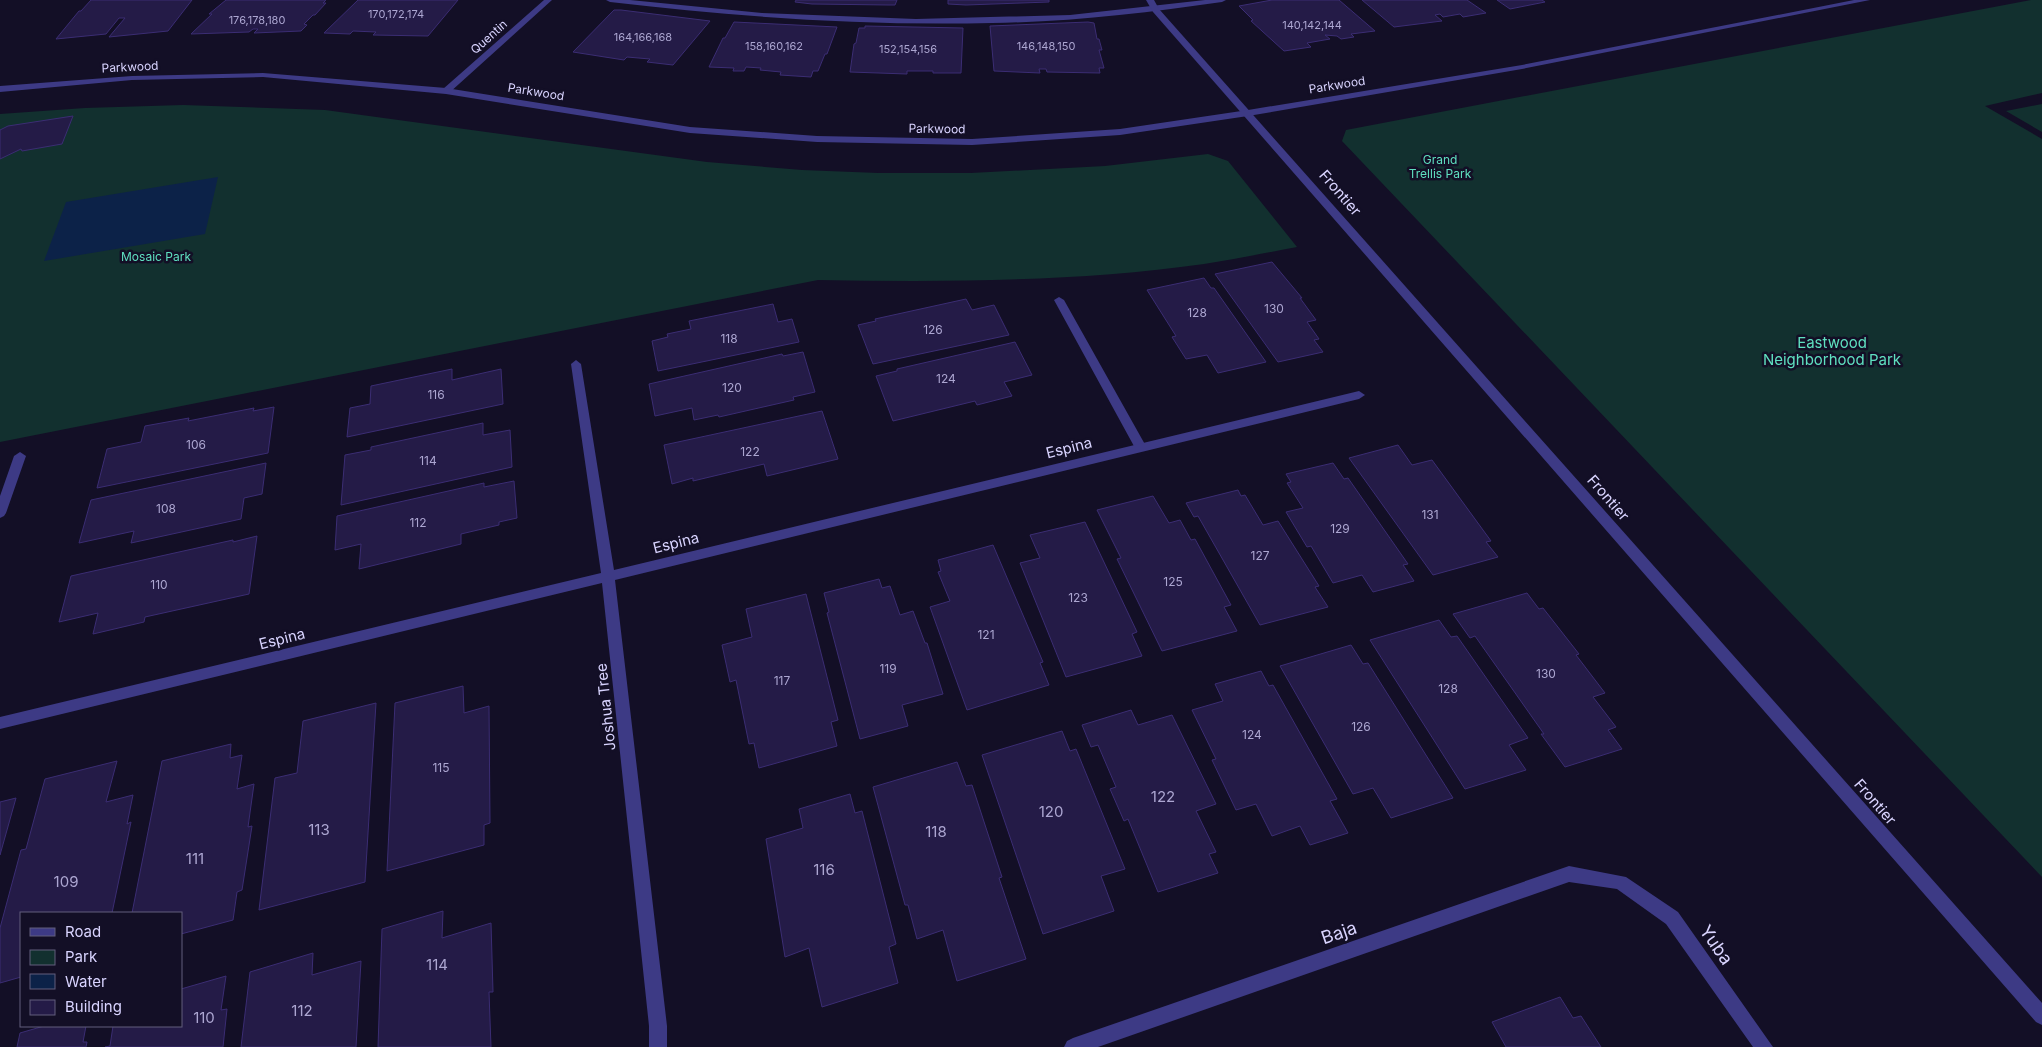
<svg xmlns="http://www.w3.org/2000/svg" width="2042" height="1047" font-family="Inter,sans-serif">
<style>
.green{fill:#12302f}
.water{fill:#0c2248}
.building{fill:#241b47;stroke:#3b2d73}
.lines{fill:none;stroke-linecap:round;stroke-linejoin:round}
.service{fill:#3d3a85;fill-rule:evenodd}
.minor{fill:#3d3a85;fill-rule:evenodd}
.tertiary{fill:#3d3a85;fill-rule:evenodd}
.labels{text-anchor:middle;stroke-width:5;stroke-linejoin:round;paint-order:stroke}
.far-number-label{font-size:11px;fill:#aca6d1}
.far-street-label{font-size:12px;fill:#d9d4ff;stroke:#130f26}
.far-park-label{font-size:12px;fill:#5fe0c0;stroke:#130f26}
.number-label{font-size:12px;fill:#aca6d1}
.street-label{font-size:15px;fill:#d9d4ff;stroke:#130f26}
.park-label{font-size:15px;fill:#5fe0c0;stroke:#130f26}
.near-number-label{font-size:15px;fill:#aca6d1}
.near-street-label{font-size:18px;fill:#d9d4ff;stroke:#130f26}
</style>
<rect width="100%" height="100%" fill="#130f26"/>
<!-- green -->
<path class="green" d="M2031 0H2042V93L1985 106 2042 139V877L1342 141 1346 130Z
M2042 104V132L2006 111Z
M183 105 325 110 707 162 802 170 878 173H971L1105 166 1208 154 1228 161 1297 247C1266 253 1235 259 1204 264 1077 282 946 282 818 280L0 442V114L85 108Z"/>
<!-- water -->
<path class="water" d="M218 177 205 234 44 261 66 202Z"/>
<!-- building -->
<path class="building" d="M91 0H192L168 31 109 37 125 18H119L106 34 56 39 79 11H81Z
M226 0H326L323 3H326L315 15H313L304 24 307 25 301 31 254 33 258 29H253L249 32 191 34 212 14H209Z
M358 0H458L428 36 373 35 376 32 353 31 350 34 324 33Z
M796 0H897L895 5H889L812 4 795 2Z
M948 0H1049V2L966 5 948 4Z
M1272 0H1339L1375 31 1351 34 1354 37 1341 39 1337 36 1325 35 1330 39 1307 43 1311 47 1284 51 1251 21 1253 20 1239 6Z
M1362 0H1467L1486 13 1463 17 1460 14 1443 17 1440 14 1435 15 1442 21 1394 27Z
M1497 0H1542L1545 2 1510 9Z
M614 10H621L710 21 673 65 647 62 650 59 627 57 624 60 573 52Z
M734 22 837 27 827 54H825L818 71H813L811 77 780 75 781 72 760 70 761 68 746 67 744 71H733L734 68 709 67 723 38H725Z
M1088 22 1094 23 1097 39H1099L1102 50H1099L1104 68H1099L1100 73 1047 72 1046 69H1039L1040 73 994 71 990 26Z
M865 26 963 28 961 73H933V71H907V74L850 72 854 44 856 43 859 28H865Z
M73 116 62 144 22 151 21 149 0 159V130L8 126Z
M1272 262 1302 298H1300L1316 320 1307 322 1319 339 1314 340 1323 352 1278 362 1215 274Z
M1204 278 1211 288H1214L1266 362 1218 373 1207 355 1186 359 1172 337 1176 336 1147 290Z
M966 299 972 310 994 305 1009 335 873 364 858 325 876 321 875 319Z
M773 304 778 322 792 319 799 342 658 371 652 341 668 337 667 334 691 329 689 321Z
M1015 342 1032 375 1004 382 1012 396 977 405 975 401 893 421 876 376 897 371V369Z
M803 352 815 392 793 397 794 400 719 417 718 415 694 420 692 408 655 416 649 384 782 354 783 356Z
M452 369V380L501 369 503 404 347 437 350 408 370 404 371 386Z
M274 407 268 453 97 488 107 449 141 442 145 426 189 418 188 421 254 408 253 411Z
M822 411 838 459 767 476 764 464 693 481V478L672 484 664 445Z
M483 423V435L510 430 512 467 341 505 345 455 371 450V447Z
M1398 445 1412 465 1432 460 1491 541 1486 542 1498 557 1433 575 1349 458Z
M266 463 262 494 244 498 241 519 131 543 134 531 79 543 91 500Z
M1333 463 1344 479 1348 478 1408 564 1403 565 1414 581 1373 592 1362 575 1333 583 1311 546 1307 547 1286 512 1303 508 1287 483 1291 482 1286 474Z
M514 481 517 518 499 522V525L461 534V544L359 569 361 544 335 550 337 516 484 483V487Z
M1238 490 1241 496 1245 495 1263 525 1278 521 1319 586 1315 587 1328 607 1260 625 1198 516 1194 517 1186 503Z
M1153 496 1169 523 1180 520 1191 540 1195 539 1231 605 1224 607 1237 631 1162 651 1117 559 1121 558 1097 510Z
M1085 522 1137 632 1132 634 1142 656 1066 677 1020 563 1040 558 1030 535Z
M257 536 249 594 145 617 144 622 93 634 98 613 59 622 71 576 233 540V542Z
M993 545 1043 662 1040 663 1049 685 967 710 930 607 950 601 938 572 941 571 938 560Z
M879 579 882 588 890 586 900 615 913 611 925 643H927L943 694 902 705 908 726 860 739 827 613 829 612 824 593Z
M1527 593 1539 609 1543 608 1579 654 1576 655 1605 693 1593 697 1616 727 1608 730 1622 749 1565 767 1541 734H1544L1475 636 1470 638 1453 614Z
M806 594 838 720 831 722 837 746 759 768 754 743 749 744 736 680 730 682 722 645 752 637 746 609Z
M1439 620 1451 637 1457 636 1528 738 1509 745 1526 770 1465 789 1370 640Z
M1351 645 1363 664 1368 663 1453 798 1391 818 1373 788 1353 794 1280 666Z
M1261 671 1269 686 1273 685 1337 799 1330 801 1348 833 1310 845 1300 826 1272 836 1256 804 1236 810 1212 760 1216 759 1192 710 1223 701 1215 684Z
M463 686 464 713 489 706 490 823 484 825V845L387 871 395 703Z
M376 703 365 882 259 910 275 778 297 773 303 721Z
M1131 710 1138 725 1172 715 1216 804 1196 811 1216 852 1209 854 1218 873 1158 892 1128 819 1124 821 1110 789 1116 787 1098 745 1091 747 1082 725Z
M1062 731 1070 751 1076 749 1125 869 1101 876 1114 911 1043 934 982 755Z
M231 744 230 758 242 755 237 789 254 784 248 827 252 826 242 890 237 892 233 920 181 934V913H132L162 761Z
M117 761 106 802 133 795 127 824 131 822 112 913H21V977L0 983V928L21 850 26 849 45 779Z
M957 762 966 786 972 785 1002 877 999 878 1026 959 957 981 943 930 917 939 908 905H905L873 787Z
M850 794 855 813 862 811 896 944 889 947 898 983 822 1007 809 948 785 957 766 839 803 828 799 809Z
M16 798 0 855V802Z
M443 911 442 938 491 923 493 992H489L491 1047H378L382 929Z
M313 953 312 975 361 961 356 1047H241L250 972Z
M226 976 221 1010 227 1009 223 1047H105L110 1046 113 1026H181V989Z
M1560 997 1573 1018 1581 1016 1601 1047H1506L1492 1022Z
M44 1026H86L83 1042H87L86 1047H17L20 1033Z"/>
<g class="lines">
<!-- service -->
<path class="service" d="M606 0H630L762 13 916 19 1070 15 1205 0H1226L1222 2C1146 13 1069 22 992 23 864 26 737 17 610 2Z
M1059 297 1064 300 1147 448 1145 451H1137L1135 448 1054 300Z
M20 452 26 456 6 513 4 516 0 518V496L14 456Z"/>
<!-- minor -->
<path class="minor" d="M544 0H552L449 93H443V89Z
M1146 0H1154L1159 9 2042 1003V1025L2036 1022 1153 12Z
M576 360 581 364 614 570 1359 391 1365 395 1359 399 615 580 667 1026V1047H649V1026L602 583 0 729V717L601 573 571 364Z
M1569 866 1626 877 1678 912 1773 1047H1753L1666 924 1617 889 1569 882 1098 1047H1064L1067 1041 1073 1038Z"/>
<!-- tertiary -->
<path class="tertiary" d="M1854 0H1870L1522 69 1248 116 1120 135 972 145 817 142 690 133 446 94 263 77 132 80 0 92V86L132 76 263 73 446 88 690 127 817 136 972 139 1120 129 1248 110 1522 65Z"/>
</g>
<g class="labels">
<!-- far-number labels -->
<g class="far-number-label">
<text x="396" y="18">170,172,174</text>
<text x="257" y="24">176,178,180</text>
<text x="1312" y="29">140,142,144</text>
<text x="643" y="41">164,166,168</text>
<text x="774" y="50">158,160,162</text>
<text x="1046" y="50">146,148,150</text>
<text x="908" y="53">152,154,156</text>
</g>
<!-- far-street labels -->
<g class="far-street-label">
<text transform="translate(489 37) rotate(-42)" y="4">Quentin</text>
<text transform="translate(130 67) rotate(-3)" y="4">Parkwood</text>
<text transform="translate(1337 85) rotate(-9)" y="4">Parkwood</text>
<text transform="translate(536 92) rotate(9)" y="4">Parkwood</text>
<text transform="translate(937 129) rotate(1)" y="4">Parkwood</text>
</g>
<!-- far-park labels -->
<g class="far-park-label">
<text x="1440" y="164">Grand<tspan x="1440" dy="14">Trellis Park</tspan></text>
<text x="156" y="261">Mosaic Park</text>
</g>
<!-- number labels -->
<g class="number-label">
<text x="1274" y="313">130</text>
<text x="1197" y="317">128</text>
<text x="933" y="334">126</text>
<text x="729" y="343">118</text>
<text x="946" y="383">124</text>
<text x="732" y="392">120</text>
<text x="436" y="399">116</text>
<text x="196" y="449">106</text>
<text x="750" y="456">122</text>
<text x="428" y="465">114</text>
<text x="166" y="513">108</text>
<text x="1430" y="519">131</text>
<text x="418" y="527">112</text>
<text x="1340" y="533">129</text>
<text x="1260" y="560">127</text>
<text x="1173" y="586">125</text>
<text x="159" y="589">110</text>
<text x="1078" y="602">123</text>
<text x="986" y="639">121</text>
<text x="888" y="673">119</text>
<text x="1546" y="678">130</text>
<text x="782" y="685">117</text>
<text x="1448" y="693">128</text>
<text x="1361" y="731">126</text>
<text x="1252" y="739">124</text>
<text x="441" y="772">115</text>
</g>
<!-- street labels -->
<g class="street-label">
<text transform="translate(1340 193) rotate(49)" y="5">Frontier</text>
<text transform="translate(1069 448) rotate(-14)" y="5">Espina</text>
<text transform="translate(1608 498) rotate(49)" y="5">Frontier</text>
<text transform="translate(676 543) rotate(-14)" y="5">Espina</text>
<text transform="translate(282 639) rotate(-14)" y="5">Espina</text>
<text transform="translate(606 707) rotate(-96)" y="5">Joshua Tree</text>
<text transform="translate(1875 802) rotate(49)" y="5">Frontier</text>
</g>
<!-- park labels -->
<g class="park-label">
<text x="1832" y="348">Eastwood<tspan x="1832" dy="17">Neighborhood Park</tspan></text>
</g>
<!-- near-number labels -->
<g class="near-number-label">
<text x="1163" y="802">122</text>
<text x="1051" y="817">120</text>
<text x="319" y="835">113</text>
<text x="936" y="837">118</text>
<text x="195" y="864">111</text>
<text x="824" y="875">116</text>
<text x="66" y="887">109</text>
<text x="437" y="970">114</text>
<text x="302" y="1016">112</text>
<text x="204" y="1023">110</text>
</g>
<!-- near-street labels -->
<g class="near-street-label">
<text transform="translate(1339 933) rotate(-19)" y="6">Baja</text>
<text transform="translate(1716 945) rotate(55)" y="6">Yuba</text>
</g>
</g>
<!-- legend -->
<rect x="20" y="912" width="162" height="115" fill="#130f26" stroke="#625e7d"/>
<rect x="30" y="928" width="25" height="8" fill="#3d3a85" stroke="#625e7d"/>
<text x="65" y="937" font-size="15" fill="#d9d4ff">Road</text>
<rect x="30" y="950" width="25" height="15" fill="#12302f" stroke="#625e7d"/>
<text x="65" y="962" font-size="15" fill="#d9d4ff">Park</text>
<rect x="30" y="974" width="25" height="15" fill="#0c2248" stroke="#625e7d"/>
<text x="65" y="987" font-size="15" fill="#d9d4ff">Water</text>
<rect x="30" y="1000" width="25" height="15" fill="#241b47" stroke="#625e7d"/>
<text x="65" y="1012" font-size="15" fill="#d9d4ff">Building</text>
</svg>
